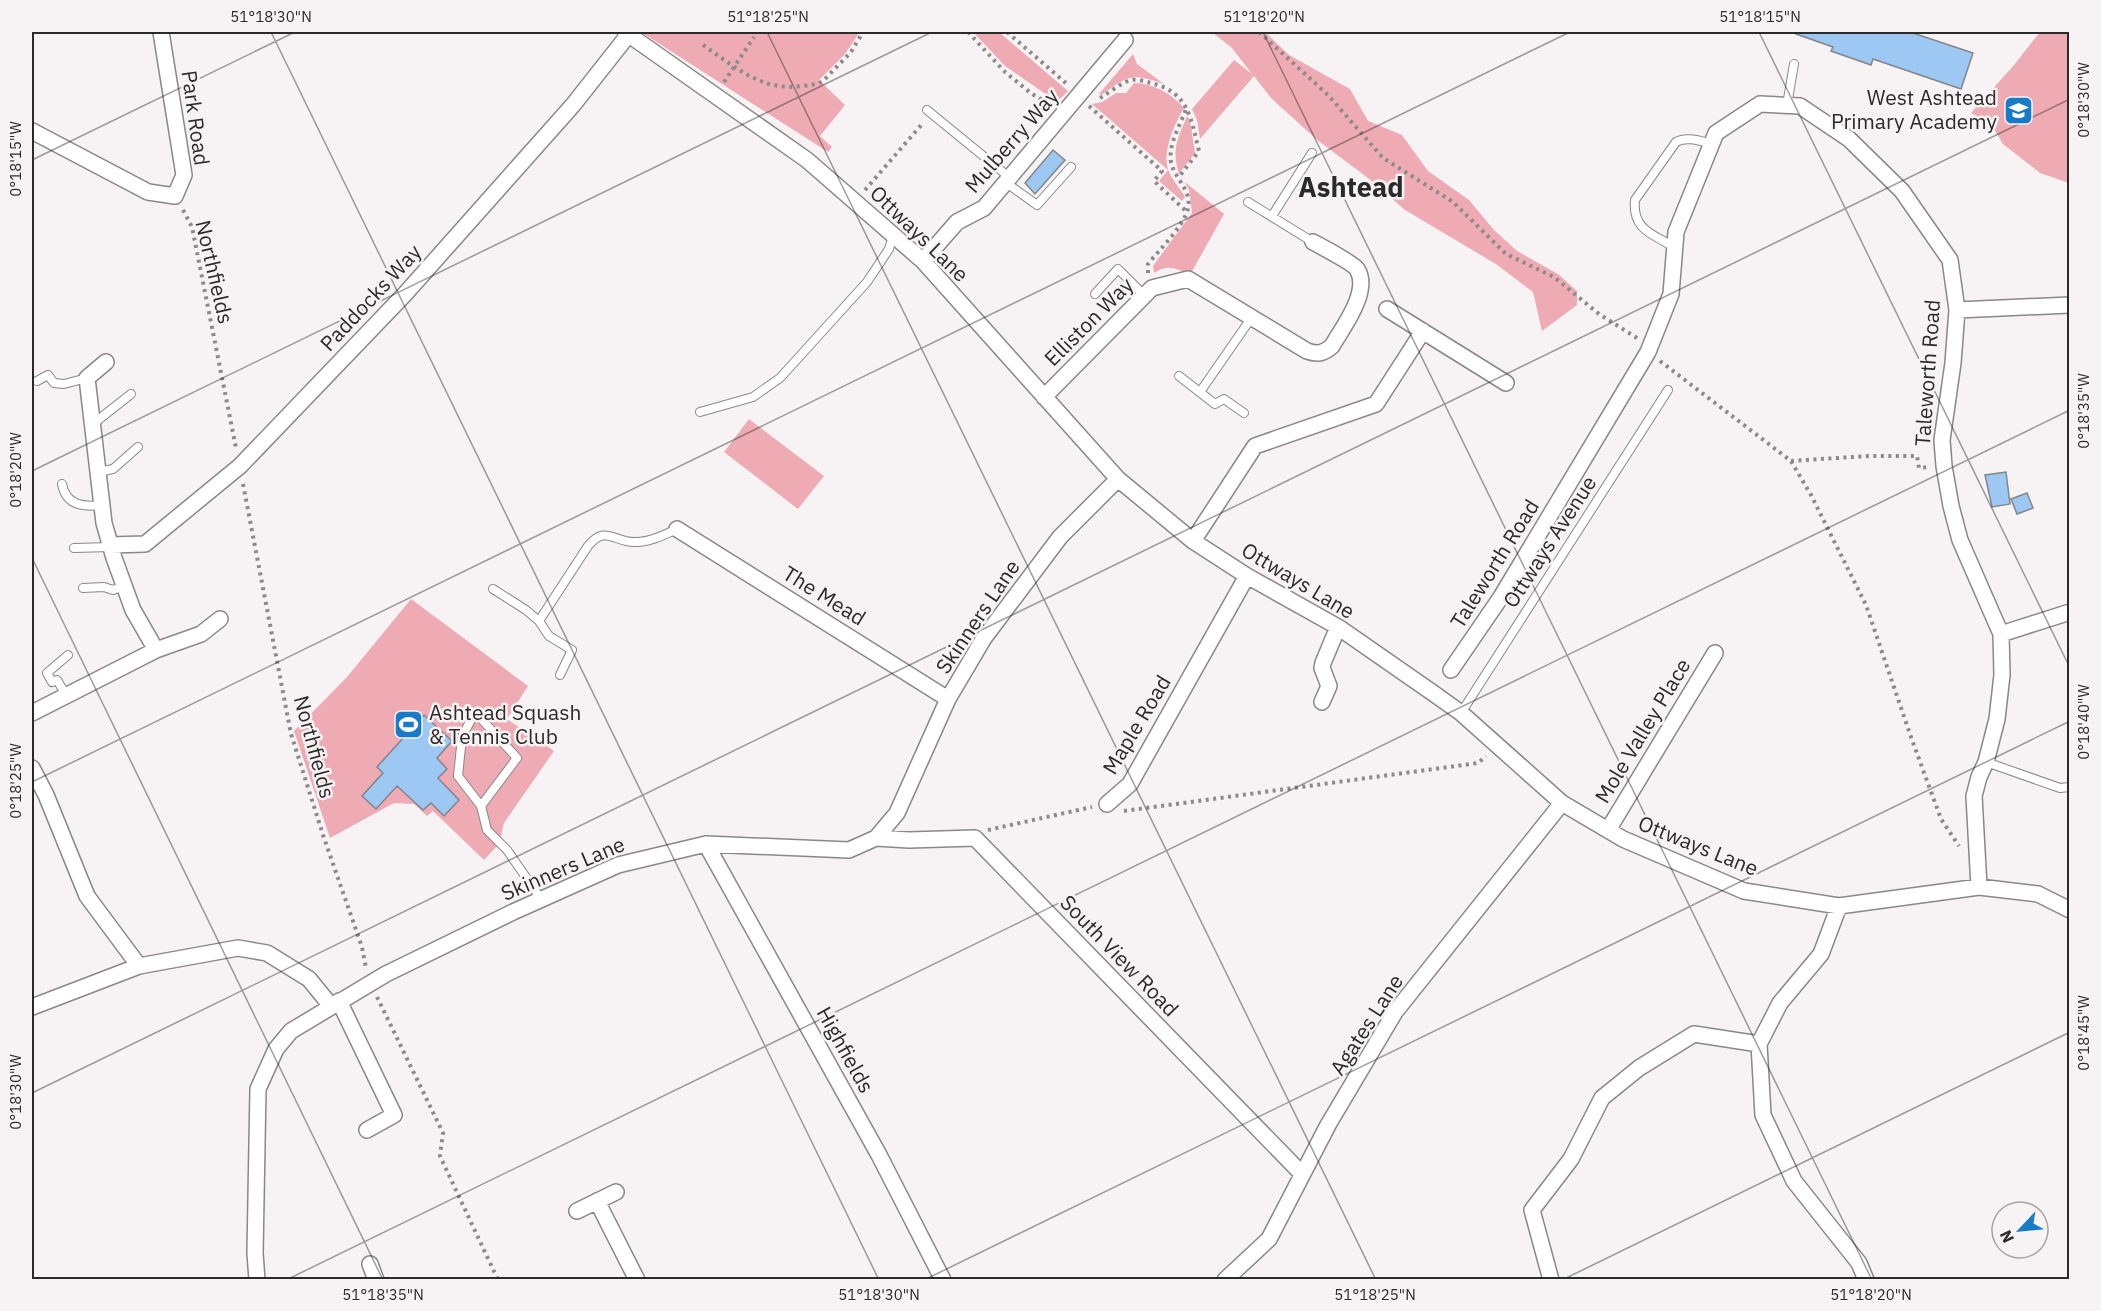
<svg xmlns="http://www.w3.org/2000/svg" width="2101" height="1311" font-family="'IBM Plex Sans',sans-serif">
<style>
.green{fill:#efabb4}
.building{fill:#9cc8f3;stroke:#838588;stroke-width:1.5}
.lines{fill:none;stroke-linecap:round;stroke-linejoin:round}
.service-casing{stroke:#8a8787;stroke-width:10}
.minor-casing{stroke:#8a8787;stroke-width:18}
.path{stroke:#8b898a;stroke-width:4;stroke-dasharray:3 4.5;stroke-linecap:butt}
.service{stroke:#fff;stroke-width:8}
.minor{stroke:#fff;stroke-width:15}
.ticks{fill:none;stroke:#2b2a2a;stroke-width:1.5;stroke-opacity:0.45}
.labels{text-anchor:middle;stroke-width:5;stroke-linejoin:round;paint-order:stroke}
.poi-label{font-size:21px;fill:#2b2a2a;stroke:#f7f3f4;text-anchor:end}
.street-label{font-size:21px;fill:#2b2a2a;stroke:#f7f3f4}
.district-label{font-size:27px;font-weight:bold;fill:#2b2a2a;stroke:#f7f3f4}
.neatline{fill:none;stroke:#2b2a2a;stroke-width:2}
.ticks-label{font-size:15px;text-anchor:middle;fill:#2b2a2a}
</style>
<rect width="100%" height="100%" fill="#f7f3f4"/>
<!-- green -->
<path class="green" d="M641 32H860L844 55 819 80 845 105 820 136 832 147 828 152Z
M973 32H999L1068 91 1057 102 1005 66Z
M1212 32H1265L1289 55 1350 89 1368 121 1402 135 1428 171 1469 200 1494 230 1517 251 1558 274 1577 291V305L1542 331 1533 292 1496 264 1405 210 1368 178 1316 139 1271 98 1254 76 1200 139 1197 120 1192 109 1234 60 1252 74 1232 48Z
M2040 32H2069V183L2040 173 2003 144 1991 124 1971 113 2014 65Z
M1133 54 1137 64 1164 84C1130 72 1129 76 1101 95L1099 94Z
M1134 83C1153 83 1171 93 1184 108 1174 125 1161 153 1169 172 1173 181 1180 188 1185 197L1182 201 1159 181 1168 170 1092 104 1102 102 1116 93H1126Z
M1187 116 1190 120 1195 153 1179 174C1171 148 1178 139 1187 116Z
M1185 182 1224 214 1190 275C1175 268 1168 264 1154 273L1153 266 1192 213 1189 190Z
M749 419 824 476 798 509 724 452Z
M411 599 528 686 507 719 554 751 504 823 499 844 484 860 433 811 427 816 414 804 394 803 330 838 294 731 347 677Z"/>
<!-- building -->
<path class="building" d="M1797 32H1910L1973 53 1961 89 1873 59 1871 65 1831 51 1833 47 1796 34Z
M1053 150 1065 160 1035 194 1025 183Z
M2006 472 2010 504 1992 507 1985 475Z
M2027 493 2033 508 2017 514 2011 499Z
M424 715 452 741 437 758 447 769 438 778 459 800 444 816 431 803 423 810 397 786 376 809 362 796 383 773 377 767Z"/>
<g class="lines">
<defs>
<path id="service" d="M1787 105 1794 64
M927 110 1009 177
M1005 182 1037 205 1071 167
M1248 202 1313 242
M1272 216 1312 153
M1674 247C1653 234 1632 230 1635 200L1676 142C1687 136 1700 141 1712 144
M1095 294 1118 269 1145 296
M1179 376 1215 404 1224 399 1244 413
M37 381 48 375 54 383 64 384 87 378
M1200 392 1252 317
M700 412 753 397 780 378 867 282 889 249 893 236
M93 424 131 394
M98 472 113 469 138 447
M62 484C66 506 84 507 102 505
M74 548 111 547
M83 588 104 587 113 590 124 586
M493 589 526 610 539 621 549 636 572 650 560 675
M539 621 588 546C606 524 614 543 636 542 650 542 664 535 677 529
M66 695 57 680 52 682 47 673 68 655
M1461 713 1668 390
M1986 762 2060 788 2070 787
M481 806 517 758 475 712 462 737 458 776 481 806 487 830 507 850 541 899"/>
<path id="minor" d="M625 32 807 160 923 261 1118 479 1193 541 1247 576 1338 627 1433 693 1461 713 1562 803 1623 839 1744 891 1839 906 1979 887 2038 894 2070 910
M32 131 148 192 175 196 184 175 161 32
M923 261 957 222 984 208 1125 40
M1387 309 1506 383
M1957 310 2070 305
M106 362 87 378 104 523 114 558 133 610 156 650
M1044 397 1152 288 1188 279 1307 351C1318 355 1324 353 1332 346 1343 327 1371 291 1357 269 1353 263 1322 247 1313 242
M677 529 948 699
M1193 541 1255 446 1376 404 1423 331
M110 545 145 544 240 466 405 294 573 105 629 34
M2001 634 2070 612
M1451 670 1501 597 1648 352 1671 294 1676 232 1716 133 1760 104 1800 106 1849 139 1902 191 1950 260 1957 310 1953 363 1942 440 1944 466 1951 506 1960 540 2001 634 2002 675 1997 719 1986 762 1979 777 1974 796 1979 887
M1322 702 1329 686 1322 668 1323 663 1338 627
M32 713 156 650 201 634 220 619
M32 768 46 795 87 896 139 966
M1107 804 1130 784 1247 576
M1608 830 1715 653
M876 838 909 840 975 838 1302 1174
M706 844 879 1155 943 1280
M1839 906 1821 954 1780 1003 1759 1044 1763 1115 1794 1181 1859 1263 1866 1280
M339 1001 394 1115 367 1130
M32 1007 139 966 238 948 267 953 309 979 331 1006
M597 1201 637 1280
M577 1211 616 1192
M370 1264 376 1280
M257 1280 255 1253 258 1089 276 1049 291 1031 386 974 513 912 618 865 706 844 849 850 876 838 897 813 948 699 984 638 1060 537 1118 479
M1225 1280 1269 1239 1328 1125 1395 1012 1562 803
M1551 1280 1532 1210 1571 1159 1602 1098 1639 1068 1694 1034 1759 1044"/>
</defs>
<!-- service casing -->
<use href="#service" class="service-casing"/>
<!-- minor casing -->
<use href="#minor" class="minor-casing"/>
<!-- path -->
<path class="path" d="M968 32 1005 72 1032 94 1051 105
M1007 32 1067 84
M1259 32 1328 95 1383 158 1453 202 1506 254 1554 277 1599 314 1637 338
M703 45C734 66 762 92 802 86 810 85 818 85 824 80L851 52 863 32
M724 82 754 37
M1100 98C1109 93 1118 85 1128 81 1135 78 1144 81 1151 83 1189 92 1191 119 1199 151L1178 178
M1089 106 1162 171 1154 181 1187 212
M865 190 923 123
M183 210 192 227 236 448
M1148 273V264C1159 250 1185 225 1188 208 1192 190 1174 178 1171 162 1168 144 1180 126 1186 109
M1660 361 1791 461 1811 495 1866 605 1912 740 1941 819 1959 846
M1791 461 1868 456H1917L1919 468 1930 467
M243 484 291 734 324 838 362 947 366 968
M1124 811 1478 763 1486 756
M988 830 1092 807
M377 997 443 1133 440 1156 498 1280"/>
<!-- service -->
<use href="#service" class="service"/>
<!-- minor -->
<use href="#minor" class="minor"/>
</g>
<!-- ticks -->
<path class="ticks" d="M271 32 879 1280M767 32 1376 1280M1263 32 1872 1280M1759 32 2070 668M32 160 295 32M32 471 932 32M32 558 383 1280M32 782 1570 32M32 1093 2070 99M286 1280 2070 410M924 1280 2070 721M1562 1280 2070 1032"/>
<!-- icons -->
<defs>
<symbol id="school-square" viewBox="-11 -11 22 22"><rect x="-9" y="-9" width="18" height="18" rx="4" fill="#177bc7" stroke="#f7f3f4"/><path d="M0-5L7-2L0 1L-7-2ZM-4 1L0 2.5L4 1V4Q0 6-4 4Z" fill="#fff"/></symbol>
<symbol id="stadium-square" viewBox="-11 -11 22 22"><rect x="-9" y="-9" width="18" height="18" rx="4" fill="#177bc7" stroke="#f7f3f4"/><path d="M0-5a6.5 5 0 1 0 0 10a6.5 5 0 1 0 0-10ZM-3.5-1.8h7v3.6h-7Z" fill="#fff"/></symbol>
</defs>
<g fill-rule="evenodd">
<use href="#school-square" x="2002" y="94" width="33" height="33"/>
<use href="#stadium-square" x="392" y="708" width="33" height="33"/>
</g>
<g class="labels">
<!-- poi labels -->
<g class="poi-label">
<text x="1997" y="105">West Ashtead<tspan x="1997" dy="24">Primary Academy</tspan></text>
<text x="429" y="720" text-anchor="start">Ashtead Squash<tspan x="429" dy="24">&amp; Tennis Club</tspan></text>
</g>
<!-- street labels -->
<g class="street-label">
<text transform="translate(195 118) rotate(82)" y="7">Park Road</text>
<text transform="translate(1012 141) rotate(-49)" y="7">Mulberry Way</text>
<text transform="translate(919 234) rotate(44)" y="7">Ottways Lane</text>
<text transform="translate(214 272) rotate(77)" y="7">Northfields</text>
<text transform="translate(371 298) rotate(-47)" y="7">Paddocks Way</text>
<text transform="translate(1089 322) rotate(-45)" y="7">Elliston Way</text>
<text transform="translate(1928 373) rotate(-86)" y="7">Taleworth Road</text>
<text transform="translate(1550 542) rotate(-57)" y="7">Ottways Avenue</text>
<text transform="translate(1495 564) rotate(-58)" y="7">Taleworth Road</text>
<text transform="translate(1298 581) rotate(31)" y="7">Ottways Lane</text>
<text transform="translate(824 596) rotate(32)" y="7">The Mead</text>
<text transform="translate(978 617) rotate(-56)" y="7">Skinners Lane</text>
<text transform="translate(1137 725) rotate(-59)" y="7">Maple Road</text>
<text transform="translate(1643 731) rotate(-59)" y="7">Mole Valley Place</text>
<text transform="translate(314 747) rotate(75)" y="7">Northfields</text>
<text transform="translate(1698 846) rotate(22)" y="7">Ottways Lane</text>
<text transform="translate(563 869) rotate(-23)" y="7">Skinners Lane</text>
<text transform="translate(1119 956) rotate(46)" y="7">South View Road</text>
<text transform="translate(1367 1025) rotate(-57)" y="7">Agates Lane</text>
<text transform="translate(845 1050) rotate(61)" y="7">Highfields</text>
</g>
<!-- district labels -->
<g class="district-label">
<text x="1351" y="197">Ashtead</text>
</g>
</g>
<!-- border -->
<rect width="2101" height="1311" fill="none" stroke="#f7f3f4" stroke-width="66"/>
<!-- north arrow -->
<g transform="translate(2020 1230) rotate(244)"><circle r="28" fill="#f7f3f4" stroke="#a5a3a3" stroke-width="1.5"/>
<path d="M0-4.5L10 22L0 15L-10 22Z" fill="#177bc7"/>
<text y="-9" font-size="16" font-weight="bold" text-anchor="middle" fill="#2b2a2a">N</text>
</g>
<rect x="33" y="33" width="2035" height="1245" class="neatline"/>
<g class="ticks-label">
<text x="271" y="22">51°18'30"N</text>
<text x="768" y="22">51°18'25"N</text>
<text x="1264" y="22">51°18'20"N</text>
<text x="1760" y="22">51°18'15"N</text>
<text transform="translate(2084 100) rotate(-90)" y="5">0°18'30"W</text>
<text transform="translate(16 159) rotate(-90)" y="5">0°18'15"W</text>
<text transform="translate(2084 411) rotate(-90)" y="5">0°18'35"W</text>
<text transform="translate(16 470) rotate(-90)" y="5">0°18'20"W</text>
<text transform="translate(2084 722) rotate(-90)" y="5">0°18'40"W</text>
<text transform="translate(16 781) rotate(-90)" y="5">0°18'25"W</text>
<text transform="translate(2084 1033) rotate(-90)" y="5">0°18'45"W</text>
<text transform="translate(16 1092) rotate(-90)" y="5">0°18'30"W</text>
<text x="383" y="1300">51°18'35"N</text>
<text x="879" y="1300">51°18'30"N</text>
<text x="1375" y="1300">51°18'25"N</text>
<text x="1871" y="1300">51°18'20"N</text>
</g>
</svg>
